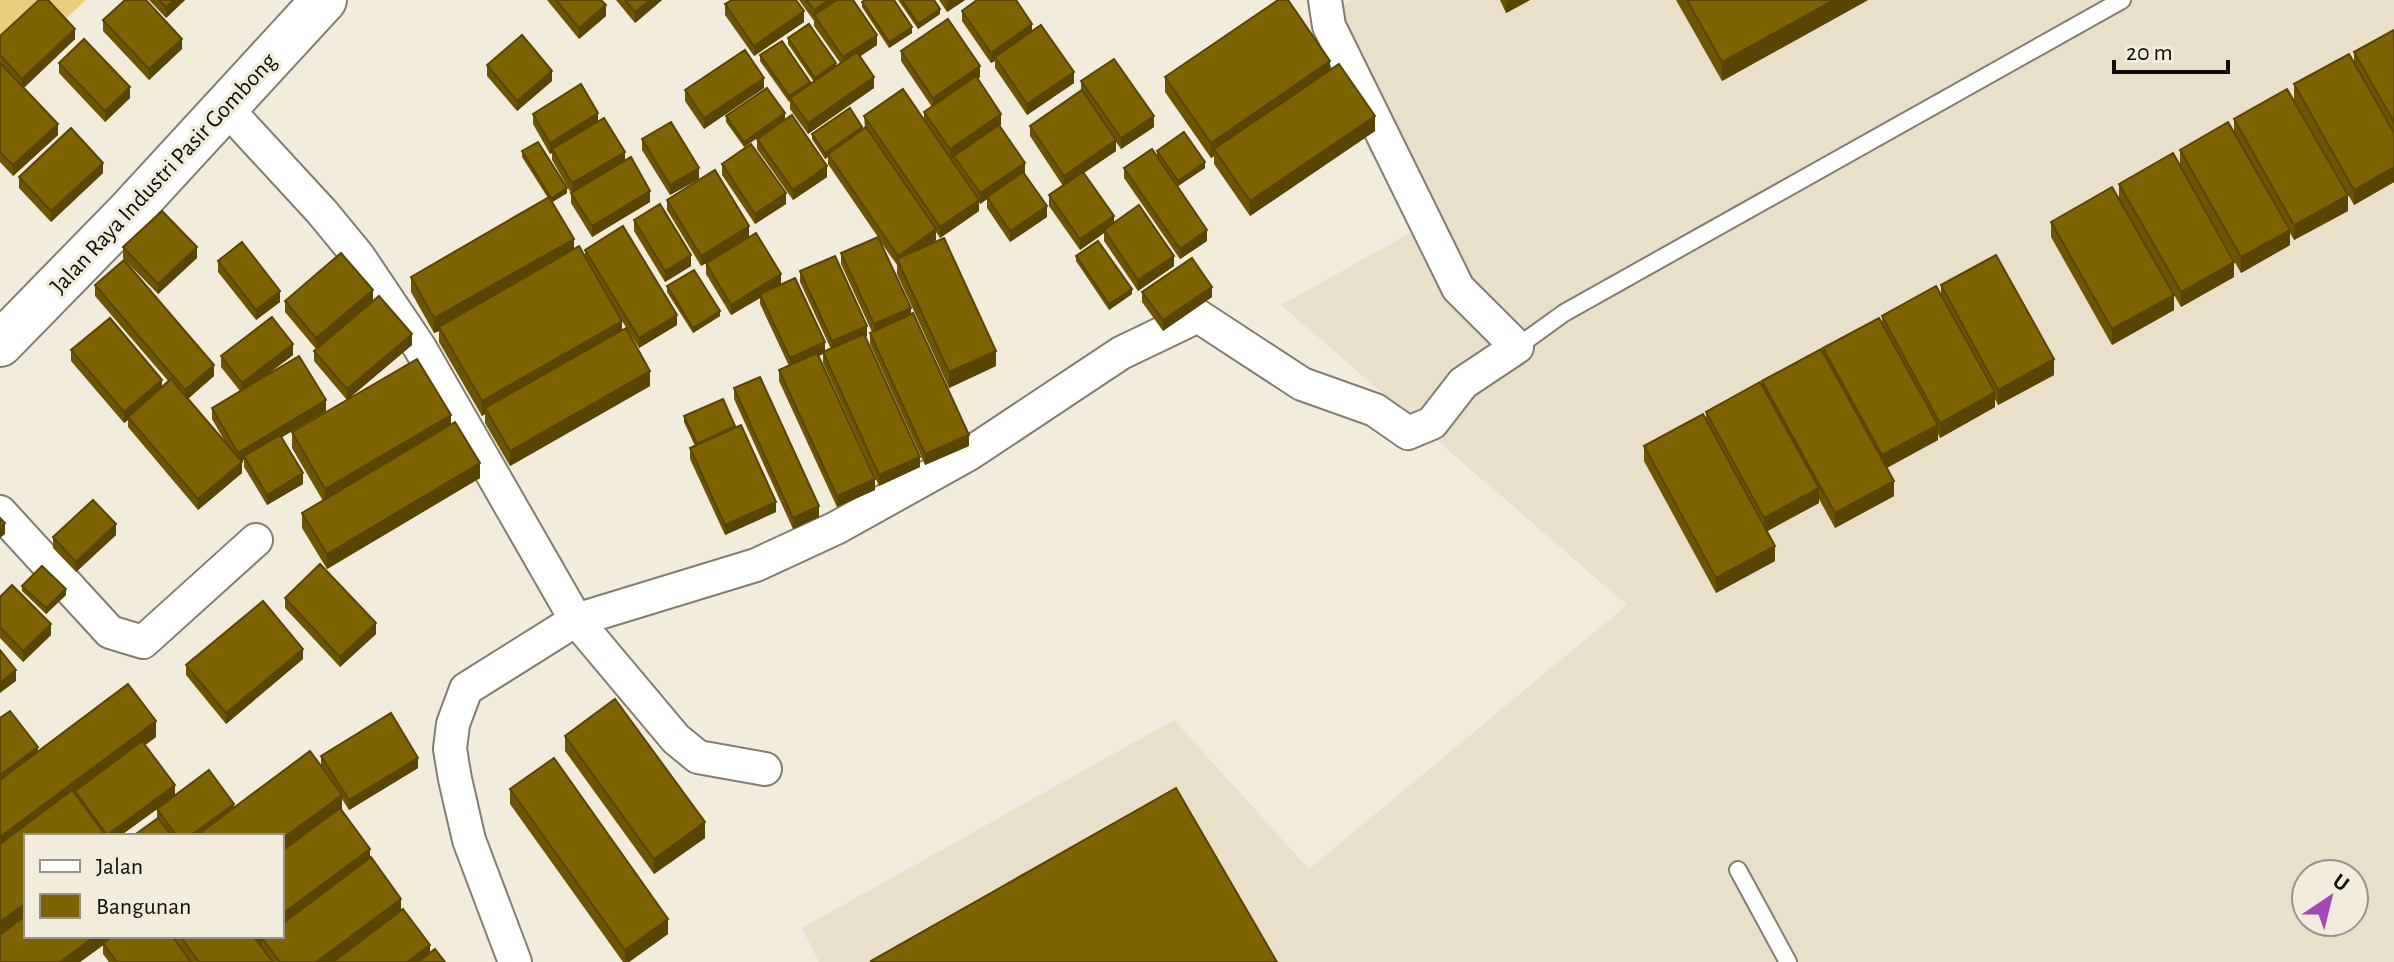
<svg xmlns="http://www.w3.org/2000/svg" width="2394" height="962" font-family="'Alegreya Sans',sans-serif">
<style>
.built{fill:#e9e0ca;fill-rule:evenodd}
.green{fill:#eacd7e}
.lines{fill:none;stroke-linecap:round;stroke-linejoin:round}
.lane-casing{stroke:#827d6f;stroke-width:20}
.street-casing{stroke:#827d6f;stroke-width:36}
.secondary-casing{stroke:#827d6f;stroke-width:48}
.lane{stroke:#fff;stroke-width:16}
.street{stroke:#fff;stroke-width:32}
.secondary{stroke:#fff;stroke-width:44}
.wall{fill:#6c5501}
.shaded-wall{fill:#584501}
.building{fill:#7e6301;stroke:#584501;stroke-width:2}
.labels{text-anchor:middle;stroke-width:7;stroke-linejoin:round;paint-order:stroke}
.street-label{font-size:24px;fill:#100e09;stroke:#f1ecdc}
</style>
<rect width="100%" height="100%" fill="#f1ecdc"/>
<!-- built -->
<path class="built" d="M1351 0H2394V962H819L802 928 1174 720 1309 869 1627 605 1281 305 1412 232 1313 24ZM2306 874H2354V922H2306Z"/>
<!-- green -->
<path class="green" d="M0 0H86L0 79Z"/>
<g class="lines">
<defs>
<path id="lane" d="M1517 347 1564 313 2122 0
M1738 870 1788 962"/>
<path id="street" d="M227 109 322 212 359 257 420 348 576 620 676 739 698 757 765 769
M0 512 110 632 143 642 256 540
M515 962 469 840 455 779 450 749 453 724 466 689 576 620 756 565 836 528 969 454 1121 353 1198 316 1302 384 1375 410 1408 433 1432 423 1463 383 1517 347 1458 288 1329 26 1325 0"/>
<path id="secondary" d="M0 344 129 212 324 0"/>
</defs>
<!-- lane casing -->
<use href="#lane" class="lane-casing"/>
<!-- street casing -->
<use href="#street" class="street-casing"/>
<!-- secondary casing -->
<use href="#secondary" class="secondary-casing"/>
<!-- lane -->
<use href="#lane" class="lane"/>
<!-- street -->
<use href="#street" class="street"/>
<!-- secondary -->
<use href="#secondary" class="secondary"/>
</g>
<!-- wall -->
<path class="wall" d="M149 0H185L166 18Z
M547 0H601L606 16 579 39Z
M616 0H662L635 23Z
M799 0H853L877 45 860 56 874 88 808 134 790 109V101L789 102 760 61V55L810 85 814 82 788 44V38L836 67 841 64 814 26V20V21Z
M898 0H934L940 14 918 29Z
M939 0H965L947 12Z
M1500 0H1530L1506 13Z
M1676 0H1868L1722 81Z
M862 2 912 33 889 48 862 7Z
M725 4 804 22 754 56 725 15Z
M962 11 1032 31 1074 83 1027 115 995 68V61L991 63 962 21Z
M103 20 182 49 149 80 103 31Z
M2394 30V182L2354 205 2294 100V84L2354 64V52Z
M0 36 75 39 24 88 58 135 13 176 0 162Z
M901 51 980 77 977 79 1001 125H1000L1047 217 1010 242 987 208V199L980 204 979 202V211L940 238 936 232V240L931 244 996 366 949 388 897 274V265L878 238 969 446 925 465 870 344V333L872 332 841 264V253L878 237 828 164V157L825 159 812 139V134L862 130 865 128 864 116 924 121V112L932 107 901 61Z
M59 63 130 98 105 122 59 73Z
M487 65 552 81 517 111 487 76Z
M1330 70 1375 131 1250 216 1214 164V156L1211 158 1165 92V77Z
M1081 81 1154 127 1121 149 1116 142V151L1084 173 1114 223 1174 266 1138 291 1104 241V233L1080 250 1049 206V195L1063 186 1030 136V126L1081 90Z
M764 88 704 129 685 101V90Z
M533 114 598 121 650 202 592 237 571 203V193L552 160V153L550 154 533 124Z
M726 116 785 119 744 147 726 122Z
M2234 119 2348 211 2294 240 2290 233V245L2241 273 2180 165V150L2234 132Z
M642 139 699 179 670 195 642 150Z
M757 139 827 177 793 200 757 149Z
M522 151 567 193 552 202 574 250 585 256V250L677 325 639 348 622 321V330L650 386 510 466 485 423V414L482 416 439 342V331L434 333 411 292V277L548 198 522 157Z
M1157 151 1205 168 1178 186 1207 241 1180 259 1124 178V168L1157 156Z
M722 164 786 204 755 224 722 175Z
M103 173 51 222 19 188V177Z
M2119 184 2234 277 2181 307 2119 199Z
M667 200 749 237 825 352 831 349 800 282V271L867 336 865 337 920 467 879 486 823 363V354L819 356 875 490 837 507 779 381V370L789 366 760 304V298L731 315 706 274V263L701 266 667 210Z
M634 220 691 266 665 282 634 231Z
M2051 222 2174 310 2112 345 2051 237Z
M123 247 197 258 158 294 123 258Z
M1076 256 1132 294 1109 310 1076 261Z
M218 261 280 302 256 320 218 272Z
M95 285 214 376 188 399 227 445 212 419V408L240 391 221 367V356L293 355 264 377 326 411 282 437 303 484 267 505 244 467V460L241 461 242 473 198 510 128 427V420L124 423 71 361V350L162 387 169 382 95 296Z
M1941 285 2054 375 1998 405 1995 399V407L1940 438 1938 434V440L1887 468 1894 496 1835 528 1819 499V503L1767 531 1775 561 1716 593 1644 461V446L1706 420V412L1762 385V381L1823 353V348L1882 323V316L1941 295Z
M667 286 720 316 693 333 667 292Z
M1142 292 1212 297 1163 331 1142 302Z
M285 301H373L412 345 348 399 451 424 480 478 327 569 302 528V513L323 501 292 448V432L347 400 314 361V351L316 349 285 312Z
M734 388 819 517 793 529 734 399Z
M684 416 735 428 776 512 725 535 690 459V448L695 446 684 422Z
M116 535 76 572 53 548V537Z
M22 586 66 595 46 614 22 591Z
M0 597 51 635 23 662 0 638Z
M285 598 376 634 340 667 285 608Z
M303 659 226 724 186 675V665Z
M128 684 156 721V737L145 745 175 785V796L120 836H26V936H282V836H133L157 818V809L209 770 234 804V807L310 751 325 773 321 766V756L391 713 418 758V768L349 810 342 799 341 811 370 849V858L371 857 401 899V911L403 909 430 945V953L435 949 445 962H109L103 954V945L80 962H0V718L10 711 38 747V752Z
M565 736 705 838 654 874 565 751Z
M510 789 668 934 629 962H623L510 804Z"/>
<!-- shaded-wall -->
<path class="shaded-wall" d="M174 0H185L166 18V7Z
M650 0H662L635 23V12Z
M829 0H844L814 15V21V10Z
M950 0H965L947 12V2Z
M1510 0H1530L1506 13V2Z
M1834 0H1868L1722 81V62Z
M606 5V16L579 39V28Z
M940 9V14L918 29V24Z
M804 11V22L754 56V46Z
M1032 24V35L995 57V61L991 63V53Z
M912 27V33L889 48V42Z
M75 29V39L22 89V79Z
M877 35V45L843 68V57Z
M182 39V49L149 80V69Z
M1330 61V76L1214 149V156L1211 158V143Z
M836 63V69L815 84V78Z
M980 66V77L933 109V98Z
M552 71V81L517 111V101Z
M1074 72V83L1027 115V104Z
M874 77V88L808 134V123Z
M764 78V88L704 129V118Z
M810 82V88L790 98 789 102V96Z
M130 87V98L105 122V111Z
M598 113V124L552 149V153L550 154V143Z
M785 113V119L744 147V142Z
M1001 114V125L950 160V149Z
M1154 116V127L1121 149V138Z
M1375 116V131L1250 216V201Z
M58 124V135L13 176V165Z
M862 127V132L828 154V157L825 159V153Z
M1116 140V151L1064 186V176Z
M625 152V163L572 194V183Z
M1205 162V168L1178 186V181Z
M103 163V173L51 222V211Z
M1025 163V173L980 204V193Z
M827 166V177L793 200V190Z
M2394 167V182L2354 205V190Z
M699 168V179L670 195V185Z
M567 188V193L551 203V198Z
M650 191V202L592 237V226Z
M786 193V204L755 224V214Z
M2348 195V211L2294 240V225Z
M979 200V211L940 238V227Z
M1047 206V217L1010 242V231Z
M1114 216V226L1104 230V233L1080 250V239Z
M749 226V237L701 266V256Z
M936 229V240L900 265 898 261V256Z
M1207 230V241L1180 259V249Z
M2290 230V245L2241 273V257Z
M574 239V255L439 327V331L434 333V318Z
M197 247V258L158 294V284Z
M691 255V266L665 282V271Z
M1174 256V266L1138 291V280Z
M2234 262V277L2181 307V292Z
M781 274V285L760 294V298L731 315V305Z
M1212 287V297L1163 331V320Z
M1132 289V294L1109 310V304Z
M373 290V301L316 349V338Z
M280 291V302L256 320V310Z
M2174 295V310L2112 345V329Z
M911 308V319L874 335V324Z
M720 311V316L693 333V328Z
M677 315V325L639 348V338Z
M622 321V336L485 408V414L482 416V401Z
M867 326V336L832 352V341Z
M412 334V345L347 400V389Z
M825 342V353L790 368V358Z
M293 344V355L242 394V383Z
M996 351V366L949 388V372Z
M2054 359V375L1998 405V390Z
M214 365V376L185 401V390Z
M650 371V386L510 466V451Z
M162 380V390L128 417V420L124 423V412Z
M1995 392V407L1940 438V423Z
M326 400V411L245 459 244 456V460L238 463V453Z
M451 415V430L325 504V489Z
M1938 425V440L1882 470V455Z
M969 435V446L925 465V454Z
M920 457V467L879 486V475Z
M242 462V473L198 510V499Z
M480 463V478L327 569V554Z
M303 473V484L267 505V495Z
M875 479V490L837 507V496Z
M1894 481V496L1835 528V513Z
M1819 488V503L1764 533V518Z
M776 502V512L725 535V525Z
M819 506V517L793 529V518Z
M5 523V534L0 538V528Z
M116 524V535L76 572V562Z
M1775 546V561L1716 593V578Z
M66 589V595L46 614V608Z
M376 623V634L340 667V657Z
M51 624V635L23 662V651Z
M303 649V659L226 724V713Z
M16 670V681L0 693V683Z
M156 721V737L77 795 75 791V797L0 852V837Z
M38 747V762L0 790V775Z
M418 758V768L349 810V800Z
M175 785V796L120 836H107V835Z
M342 795V810L282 855V839Z
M234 804V814L205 836H190Z
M705 822V838L654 874V859Z
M370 849V864L282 929V914Z
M401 899V914L337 962H316Z
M26 903V918L0 937V922Z
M668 919V934L629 962H625V950Z
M95 936H116L80 962H60Z
M255 936H273L262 938V944L255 949Z
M430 945V956L422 962H407Z"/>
<!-- building -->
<path class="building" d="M39 0H48L75 29 22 79 0 55V36Z
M125 0H146L182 39 149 69 103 20Z
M159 0H174L166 7Z
M556 0H601L606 5 579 28Z
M625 0H650L635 12Z
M732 0H796L804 11 754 46 725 4Z
M806 0H829L814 10Z
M837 0H853L877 35 843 57 814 15Z
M865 0H894L912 27 889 42 862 2Z
M902 0H934L940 9 918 24Z
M977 0H1016L1032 24 991 53 962 11Z
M1278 0H1288L1330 61 1211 143 1165 77Z
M1687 0H1834L1722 62Z
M948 19 980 66 933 98 901 51Z
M809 24 836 63 815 78 788 38Z
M1041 25 1074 72 1027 104 995 57Z
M2394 30V122L2354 52Z
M522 35 552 71 517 101 487 65Z
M84 39 130 87 105 111 59 63Z
M782 41 810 82 789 96 760 55Z
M745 50 764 78 704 118 685 90Z
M857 52 874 77 808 123 790 98Z
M2349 54 2394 133V167L2354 190 2294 84Z
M1114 59 1154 116 1121 138 1081 81Z
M0 63 58 124 13 165 0 152Z
M1339 64 1375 116 1250 201 1214 149Z
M976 76 1001 114 950 149 924 112Z
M581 84 598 113 550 143 533 114Z
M767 88 785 113 744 142 726 116Z
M903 89 979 200 940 227 864 116Z
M2287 89 2348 195 2294 225 2234 119Z
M1082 90 1116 140 1064 176 1030 126Z
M850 108 862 127 825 153 812 134Z
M792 115 827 166 793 190 757 139Z
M604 118 625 152 572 183 552 149Z
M671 122 699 168 670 185 642 139Z
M2228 122 2290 230 2241 257 2180 150Z
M999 125 1025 163 980 193 954 156Z
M866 127 936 229 898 256 828 154Z
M71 128 103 163 51 211 19 177Z
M1184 132 1205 162 1178 181 1157 151Z
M538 142 567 188 551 198 522 151Z
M751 144 786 193 755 214 722 164Z
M1152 149 1207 230 1180 249 1124 168Z
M2173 153 2234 262 2181 292 2119 184Z
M631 157 650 191 592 226 571 193Z
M715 170 749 226 701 256 667 200Z
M1023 172 1047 206 1010 231 987 197Z
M1083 172 1114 216 1080 239 1049 195Z
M2112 187 2174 295 2112 329 2051 222Z
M549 197 574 239 434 318 411 277Z
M660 204 691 255 665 271 634 220Z
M1139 205 1174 256 1138 280 1104 230Z
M162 211 197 247 158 284 123 247Z
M623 226 677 315 639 338 585 250Z
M756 233 781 274 731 305 706 263Z
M878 237 911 308 874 324 841 253Z
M944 238 996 351 949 372 897 259Z
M1098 241 1132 289 1109 304 1076 256Z
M242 242 280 291 256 310 218 261Z
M579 246 622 321 482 401 439 327Z
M341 253 373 290 316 338 285 301Z
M1996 255 2054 359 1998 390 1941 285Z
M835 256 867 326 832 341 800 271Z
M1192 258 1212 287 1163 320 1142 292Z
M124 260 214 365 185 390 95 285Z
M694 270 720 311 693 328 667 286Z
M795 278 825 342 790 358 760 294Z
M1936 286 1995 392 1940 423 1882 316Z
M379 296 412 334 347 389 314 351Z
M913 313 969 435 925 454 870 333Z
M272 317 293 344 242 383 221 356Z
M110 318 162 380 124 412 71 350Z
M1879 318 1938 425 1882 455 1823 348Z
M626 328 650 371 510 451 485 408Z
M864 334 920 457 879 475 823 352Z
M1821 349 1894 481 1835 513 1762 381Z
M817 353 875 479 837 496 779 370Z
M299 356 326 400 238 453 212 408Z
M417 359 451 415 325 489 292 432Z
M760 377 819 506 793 518 734 388Z
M171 379 242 462 198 499 128 417Z
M1760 382 1819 488 1764 518 1706 412Z
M723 399 735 426 697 444 684 416Z
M1703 414 1775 546 1716 578 1644 446Z
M455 422 480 463 327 554 302 513Z
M741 425 776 502 725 525 690 448Z
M280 435 303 473 267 495 244 456Z
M93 500 116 524 76 562 53 537Z
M0 518 5 523 0 528Z
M320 564 376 623 340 657 285 598Z
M42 566 66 589 46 608 22 586Z
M12 585 51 624 23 651 0 627V597Z
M263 601 303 649 226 713 186 665Z
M0 650 16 670 0 683Z
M128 684 156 721 0 837V780Z
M615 699 705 822 654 859 565 736Z
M10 711 38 747 0 775V718Z
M391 713 418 758 349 800 321 756Z
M142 741 175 785 107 835 75 791Z
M310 751 342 795 282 839V836H196Z
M554 758 668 919 625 950 510 789Z
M209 770 234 804 190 836H177L157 809Z
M1176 788 1277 962H872L871 961Z
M72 790 106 836H26V903L0 922V844Z
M340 808 370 849 282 914V851Z
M158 818 172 836H133Z
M371 857 401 899 316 962H280L262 938 265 936H282V924Z
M403 909 430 945 407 962H333Z
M26 915V936H95L60 962H0V935Z
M113 936H172L191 962H117L103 943Z
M180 936H253L273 962H199Z
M435 949 445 962H418Z"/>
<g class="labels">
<!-- street labels -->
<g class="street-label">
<text transform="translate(163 173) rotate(-47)" y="8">Jalan Raya Industri Pasir Gombong</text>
</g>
</g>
<!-- legend -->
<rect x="24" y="834" width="260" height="104" fill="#f1ecdc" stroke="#979388" stroke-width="2"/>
<rect x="40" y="860" width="40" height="12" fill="#ffffff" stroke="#979388" stroke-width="2"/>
<text x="96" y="874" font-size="24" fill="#100e09">Jalan</text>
<rect x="40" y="894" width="40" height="24" fill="#7e6301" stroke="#979388" stroke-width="2"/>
<text x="96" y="914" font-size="24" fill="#100e09">Bangunan</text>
<!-- north arrow -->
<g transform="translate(2330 898) rotate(35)"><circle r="38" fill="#f1ecdc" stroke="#979388" stroke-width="2"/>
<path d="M0-6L14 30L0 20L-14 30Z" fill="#a249b5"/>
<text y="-12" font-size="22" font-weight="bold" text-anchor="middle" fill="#100e09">U</text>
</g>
<!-- scale -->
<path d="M2114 60v12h114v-12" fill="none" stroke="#100e09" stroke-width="4"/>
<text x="2126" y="60" font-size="24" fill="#100e09" stroke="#f1ecdc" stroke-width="6" paint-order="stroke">20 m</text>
</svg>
